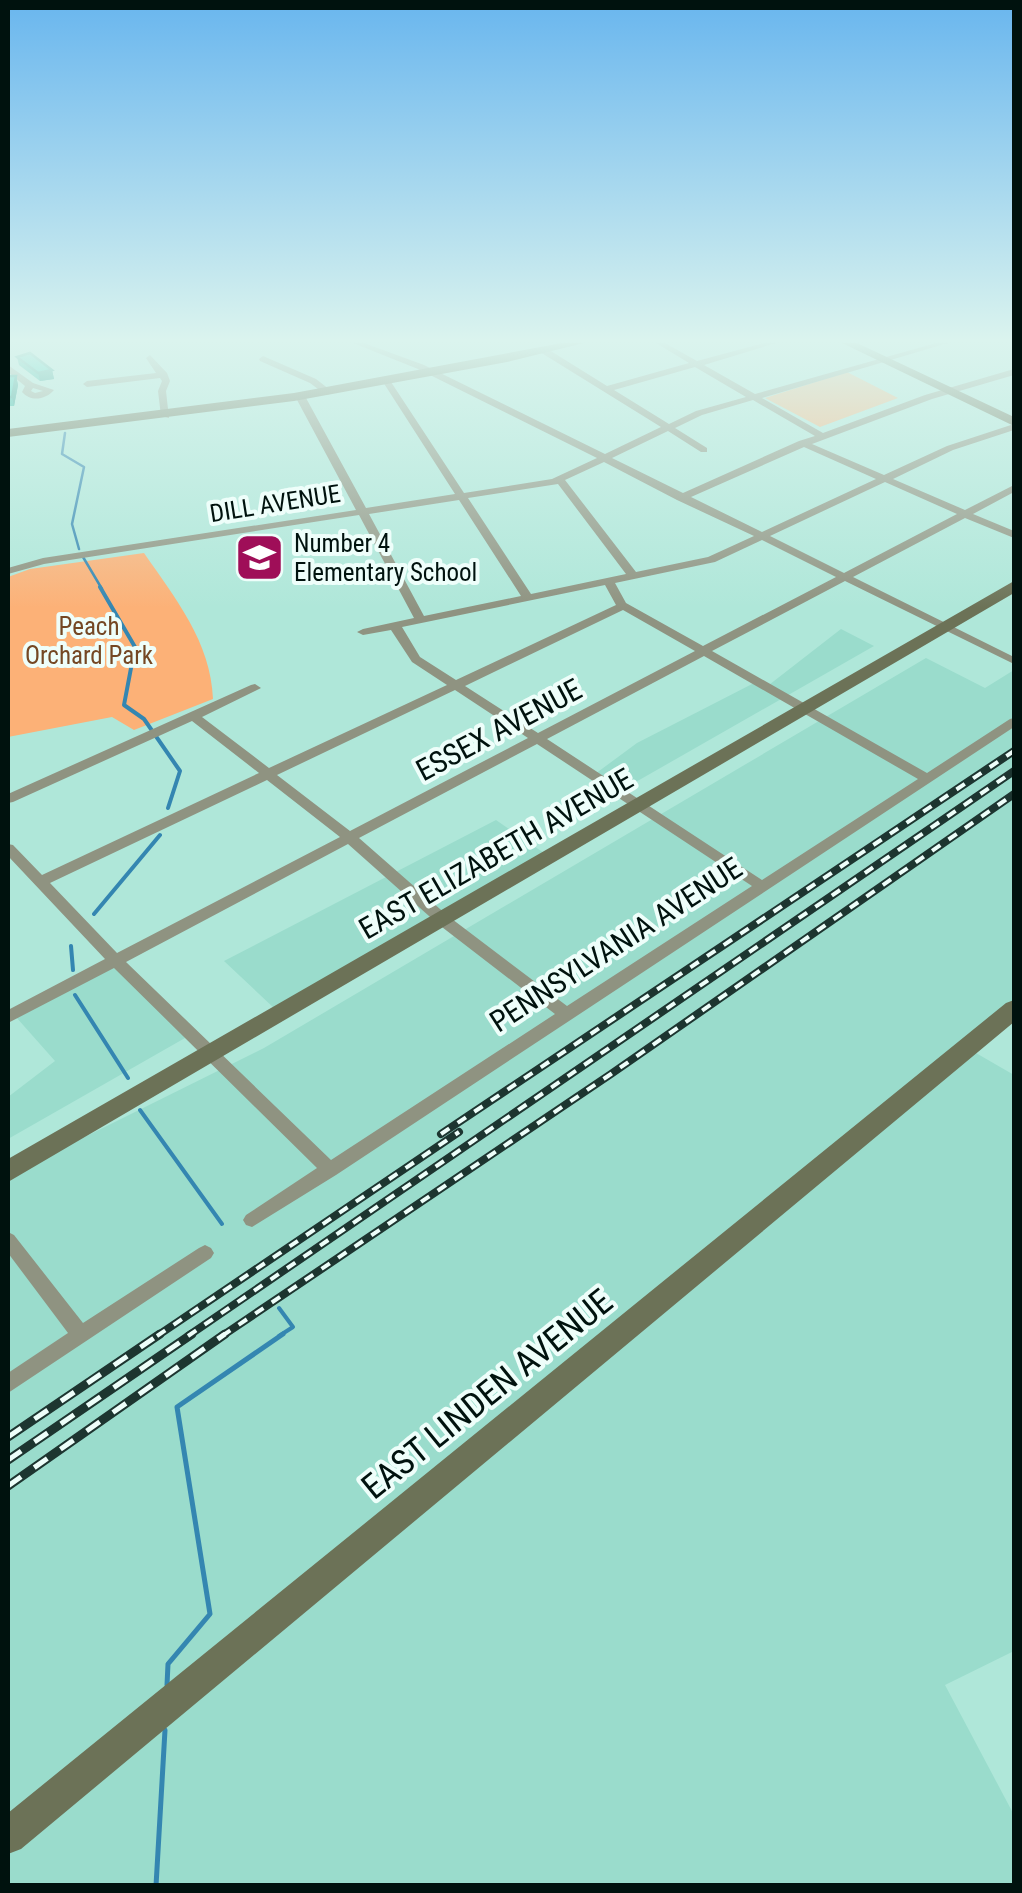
<svg xmlns="http://www.w3.org/2000/svg" width="1022" height="1893" font-family="'Roboto Condensed',sans-serif">
<style>
.built{fill:#9adccc}
.green{fill:#fcb177}
.lines{fill:none;stroke-linecap:round;stroke-linejoin:round}
.stream-far2{stroke:#3486b1;stroke-width:2.5}
.stream-far1{stroke:#3486b1;stroke-width:4}
.stream{stroke:#3486b1;stroke-width:5}
.street{fill:#8f9381;fill-rule:evenodd}
.secondary{fill:#6c7257;fill-rule:evenodd}
.rail-far1-casing{stroke:#1d3530;stroke-width:8}
.rail-casing{stroke:#1d3530;stroke-width:9}
.rail-far1{stroke:#eefefa;stroke-width:4;stroke-dasharray:10;stroke-linecap:butt}
.rail{stroke:#eefefa;stroke-width:5;stroke-dasharray:16;stroke-linecap:butt}
.wall{fill:#02a890}
.shaded-wall{fill:#018876}
.building{fill:#02c3a8;stroke:#018876;stroke-width:2.5}
.labels{text-anchor:middle;stroke-width:8;stroke-linejoin:round;paint-order:stroke}
.far-street-label{font-size:25px;fill:#00120e;stroke:#eefefa}
.far-poi-label{font-size:25px;fill:#00120e;stroke:#eefefa;text-anchor:start}
.far-park-label{font-size:25px;fill:#744723;stroke:#eefefa}
.street-label{font-size:30px;fill:#00120e;stroke:#eefefa}
.near-street-label{font-size:35px;fill:#00120e;stroke:#eefefa}
</style>
<rect width="100%" height="100%" fill="#afe7d9"/>
<!-- built -->
<path class="built" d="M841 629 874 646 620 791 595 774 637 743 756 682 765 688Z
M926 658 985 688 1014 670V1011L969 1049 1014 1075V1651L945 1685 1014 1815V1885L8 1886V1175L264 1048Z
M496 820 544 853 275 1009 224 961Z
M118 961 192 1034 8 1139V1097L55 1061 16 1017Z"/>
<!-- green -->
<path class="green" d="M847 372 898 398 820 427 765 398Z
M144 553C175 598 211 642 213 699L134 730 112 717 8 737V577L30 569Z"/>
<g class="lines">
<!-- stream-far2 -->
<path class="stream-far2" d="M65 433 62 454 84 467 72 524 79 549
M83 557 102 589"/>
<!-- stream-far1 -->
<path class="stream-far1" d="M100 587 135 647 124 705 144 719 180 771 168 808
M94 914 160 835
M71 946 73 970
M75 995 128 1078
M140 1110 222 1224
M279 1308 293 1327 279 1336"/>
<!-- stream -->
<path class="stream" d="M167 1685 168 1664 210 1614 177 1407 283 1334
M156 1886 165 1730"/>
<!-- street -->
<path class="street" d="M353 343H364L424 365 605 454 661 427 540 352V348H546L607 386 689 363 656 343H665L697 361 764 343H776L704 365 755 394 936 343H948L762 398 823 433 925 395 1014 369V375L932 399 812 444 884 475 947 446 1014 424V430L953 450 893 479 965 510 1014 485V492L973 514 1014 531V538L965 518 853 577 1014 657V664L845 581 712 651 927 773 1010 719 1014 718V727L336 1175 252 1227 246 1225 243 1220 246 1215 317 1168 114 968 8 1023V1010L105 959 8 856V844L13 845 42 875 259 773 192 721 13 802 8 803V794L251 685 255 684 261 688 202 717 269 768 447 685 412 662 391 630 363 635 357 632 363 629 414 618 359 515 44 564 8 574V568L43 558 356 510 296 398 301 395 306 398 366 508 455 494 383 382 387 379 391 382 464 493 552 479 597 458 418 369ZM695 367 746 397 696 411 669 424 614 390ZM753 400 815 436 799 441 683 493 612 458 668 431 701 452H707V448L675 428 702 415ZM804 447 876 479 762 532 691 497ZM604 462 677 500 754 536 708 557 636 572 565 480ZM885 482 957 514 844 573 770 536ZM558 484 626 574 531 594 468 498ZM459 500 521 596 424 616 369 514ZM762 540 836 577 703 646 626 603 615 583 715 562ZM605 585 616 605 456 680 420 657 402 627ZM623 610 695 651 538 733 465 686ZM704 656 918 779 762 880 547 739ZM455 690 528 738 350 831 277 775ZM537 744 752 886 567 1006 448 916 359 838ZM267 780 340 837 117 953 50 883ZM348 844 438 924 555 1014 331 1160 126 962Z
M150 355 167 373 170 381 166 391 169 418 161 416 158 391 162 381 160 378 87 387 83 384 87 381 156 373 146 358Z
M263 356 316 379 334 393 326 395 310 383 260 361 259 359Z
M8 365 33 383 54 390C45 400 31 402 22 392L25 386 8 372ZM33 388 43 391 35 393 31 391Z
M8 1232 14 1235 83 1323 199 1248 205 1245 211 1248 214 1253 211 1258 8 1393V1373L68 1333 8 1253Z"/>
<!-- secondary -->
<path class="secondary" d="M562 343H584L507 362 294 401 8 437V429L294 393Z
M842 343H857L1014 417V426Z
M1014 581V593L8 1182V1159Z
M1014 1000V1022L21 1849 8 1854V1813L1006 1003Z"/>
<defs>
<path id="rail-far1" d="M441 1134 1014 751
M157 1336 459 1132
M188 1336 1014 771
M222 1336 611 1074 1014 794"/>
<path id="rail" d="M8 1437 160 1334
M8 1460 192 1334
M8 1486 225 1334"/>
</defs>
<!-- rail-far1 casing -->
<use href="#rail-far1" class="rail-far1-casing"/>
<!-- rail casing -->
<use href="#rail" class="rail-casing"/>
<!-- rail-far1 -->
<use href="#rail-far1" class="rail-far1"/>
<!-- rail -->
<use href="#rail" class="rail"/>
</g>
<!-- wall -->
<path class="wall" d="M17 357 52 370 54 379 40 381 19 365Z
M8 376H16L18 385 14 406H8Z"/>
<!-- shaded-wall -->
<path class="shaded-wall" d="M52 370 54 379 40 381 38 373Z
M16 376 18 385 14 406 12 397Z"/>
<!-- building -->
<path class="building" d="M30 353 52 370 38 373 17 357Z
M8 376H16L12 397H8Z"/>
<!-- sky -->
<linearGradient id="sky" x2="0" y2="1"><stop stop-color="#69b6ee"/><stop offset="0.56" stop-color="#dbf4ee"/><stop offset="1" stop-color="#dbf4ee" stop-opacity="0"/></linearGradient>
<rect width="1022" height="608" fill="url(#sky)"/>
<!-- icons -->
<defs>
<symbol id="school-square" viewBox="-11 -11 22 22"><rect x="-9" y="-9" width="18" height="18" rx="4" fill="#9f0e58" stroke="#eefefa"/><path d="M0-5L7-2L0 1L-7-2ZM-4 1L0 2.5L4 1V4Q0 6-4 4Z" fill="#fff"/></symbol>
</defs>
<g fill-rule="evenodd">
<use href="#school-square" x="232" y="530" width="55" height="55"/>
</g>
<g class="labels">
<!-- far-street labels -->
<g class="far-street-label">
<text transform="translate(275 503) rotate(-9)" y="9">DILL AVENUE</text>
</g>
<!-- far-poi labels -->
<g class="far-poi-label">
<text x="294" y="552">Number 4<tspan x="294" dy="29">Elementary School</tspan></text>
</g>
<!-- far-park labels -->
<g class="far-park-label">
<text x="89" y="635">Peach<tspan x="89" dy="29">Orchard Park</tspan></text>
</g>
<!-- street labels -->
<g class="street-label">
<text transform="translate(499 730) rotate(-28)" y="10">ESSEX AVENUE</text>
<text transform="translate(496 854) rotate(-30)" y="10">EAST ELIZABETH AVENUE</text>
<text transform="translate(616 945) rotate(-33)" y="10">PENNSYLVANIA AVENUE</text>
</g>
<!-- near-street labels -->
<g class="near-street-label">
<text transform="translate(487 1394) rotate(-39)" y="12">EAST LINDEN AVENUE</text>
</g>
</g>
<!-- border -->
<rect width="1022" height="1893" fill="none" stroke="#00120e" stroke-width="20"/>
</svg>
